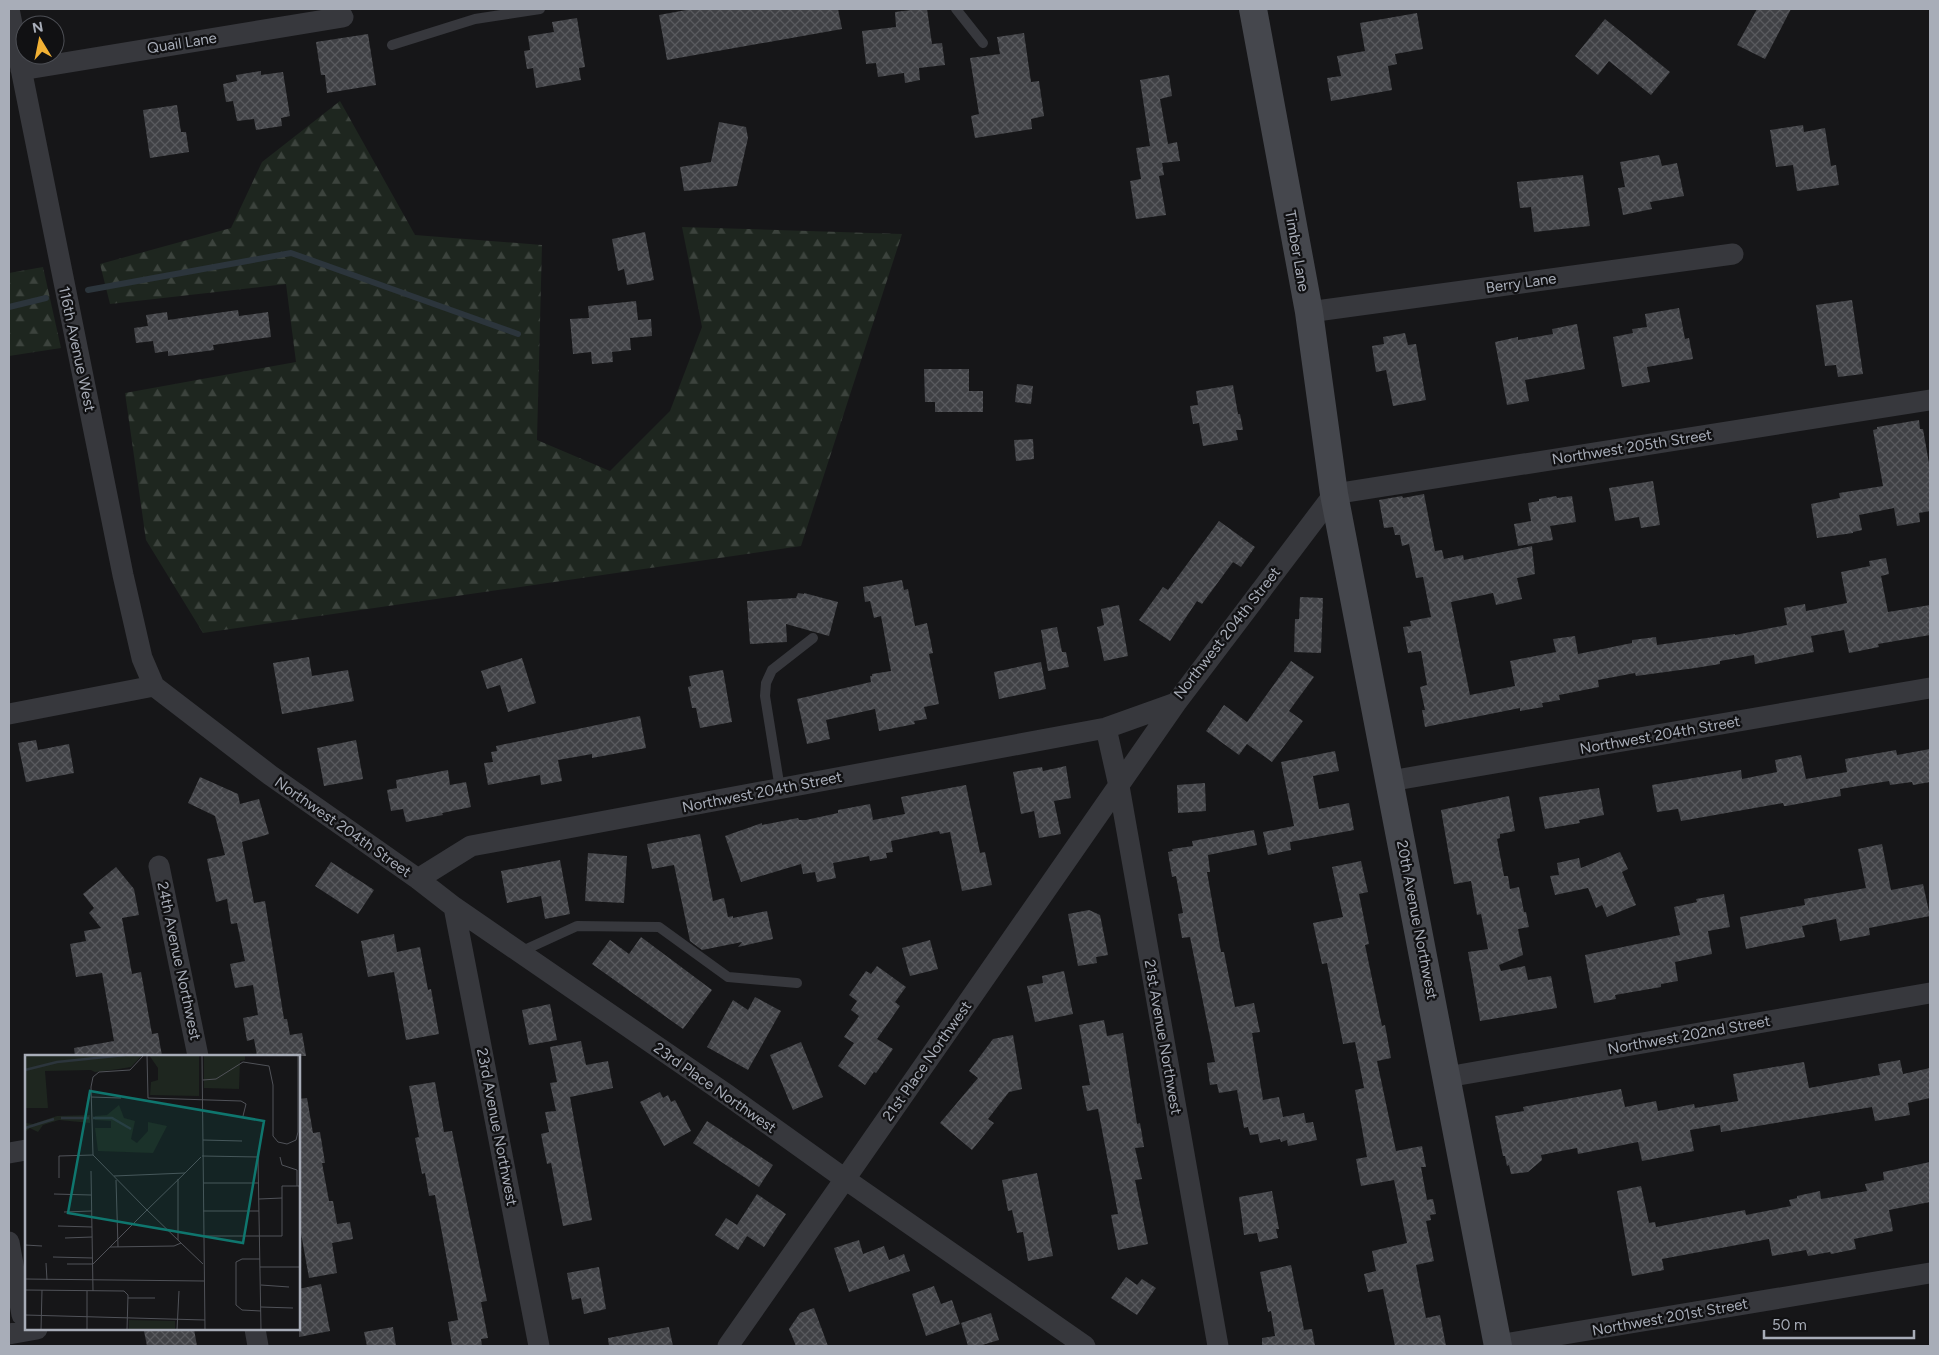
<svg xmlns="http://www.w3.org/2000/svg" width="1939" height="1355" font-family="Figtree,sans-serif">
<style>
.forest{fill:url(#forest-firs)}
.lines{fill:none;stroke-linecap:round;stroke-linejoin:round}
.stream{stroke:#2c353c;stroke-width:6}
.building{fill:url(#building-cross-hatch)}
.lane{stroke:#37383d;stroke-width:10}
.street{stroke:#37383d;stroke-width:21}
.secondary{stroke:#45474d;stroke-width:28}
.labels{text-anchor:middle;stroke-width:4.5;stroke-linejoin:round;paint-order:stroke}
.street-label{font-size:15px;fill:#a8adb8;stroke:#111113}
.inset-river{fill:none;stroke:#2c353c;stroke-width:2.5}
.inset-road{fill:none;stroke:#505258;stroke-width:1}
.view{fill:#0f766e;fill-opacity:0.15;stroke:#0f766e;stroke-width:2.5}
.inset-edge{fill:none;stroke:#a8adb8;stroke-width:2.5}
</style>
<defs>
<pattern id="forest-firs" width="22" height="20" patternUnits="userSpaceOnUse" patternTransform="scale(1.25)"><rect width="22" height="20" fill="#1e261f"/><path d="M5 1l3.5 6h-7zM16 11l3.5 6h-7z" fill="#3c433d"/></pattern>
<pattern id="building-cross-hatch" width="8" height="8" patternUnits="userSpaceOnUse" patternTransform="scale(1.25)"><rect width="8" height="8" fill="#404145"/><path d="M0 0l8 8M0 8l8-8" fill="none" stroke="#595a5e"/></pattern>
</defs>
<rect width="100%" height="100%" fill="#161618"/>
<!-- forest -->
<path class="forest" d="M340 101 415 235 542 245 537 440 610 471 670 411 702 327 682 227 902 234 801 546 203 633 146 540 125 393 296 362 286 284 110 304 100 264 231 228 262 162Z
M43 267 61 348 9 356V273Z"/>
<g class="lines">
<!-- stream -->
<path class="stream" d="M88 290 291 253 518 334
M9 307 46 298"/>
</g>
<!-- building -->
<path class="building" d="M692 9H838L842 29 667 60 659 15Z
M920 9H927L932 44 942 43 945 65 919 68 920 80 905 83 904 73 878 77 876 63 866 64 862 31 896 27 895 12Z
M1757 9H1791L1765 59 1737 45Z
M1417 13 1423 49 1395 54 1397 64 1388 66 1392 90 1331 101 1327 78 1341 76 1337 56 1365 51 1360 23Z
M577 18 585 67 579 68 581 80 536 88 533 68 527 69 524 51 530 50 528 36 554 32 552 22Z
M1605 19 1670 72 1651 95 1609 61 1598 75 1575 56Z
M1024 33 1031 82 1039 81 1044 116 1031 119 1032 129 975 138 971 116 979 114 970 58 1000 54 997 37Z
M368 34 376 85 327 93 325 75H321L316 42Z
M261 71V75L283 72 290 116 281 118 282 126 256 130 254 119 237 121 233 101 226 102 223 84 237 81 236 75Z
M1169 75 1172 96 1160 99 1168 144 1177 142 1180 161 1162 163 1164 175 1159 176 1166 215 1136 219 1130 181 1141 179 1136 148 1150 146 1140 80Z
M177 105 181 132H186L189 152 150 158 143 110Z
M719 122 746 127 748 138 737 186 684 191 680 167 711 162Z
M1803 125 1804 132 1825 128 1831 166 1836 165 1839 185 1797 191 1793 165 1776 167 1770 130Z
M1659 155 1662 166 1677 163 1684 196 1650 202 1652 209 1623 215 1618 188 1625 187 1620 162Z
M1583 175 1590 226 1534 232 1531 207 1520 208 1517 182Z
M645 232 654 280 627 285 624 269 618 271 612 239Z
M1852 300 1863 374 1838 377 1836 365 1825 366 1816 305Z
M636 301 638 320 651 319 652 336 630 338 631 350 612 352 613 362 592 364 591 352 573 354 570 319 589 318 588 306Z
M1679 308 1685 339 1689 338 1693 359 1647 367 1650 382 1622 387 1613 337 1633 333 1632 329 1647 327 1645 314Z
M238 310 239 316 268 312 271 337 213 345 214 350 168 356V351L155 353 153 341 136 343 134 328 148 326 146 315 167 312 168 320Z
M1577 324 1585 369 1525 380 1529 401 1507 405 1495 342 1518 337V340L1553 334 1552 329Z
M1405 333 1408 345 1416 344 1426 400 1393 406 1386 370 1376 372 1372 346 1384 344 1383 337Z
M924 369H969V391H983V412H935V402H925Z
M1017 384 1033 386 1031 404 1015 402Z
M1233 385 1238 414H1240L1243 430H1236L1238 440 1203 446 1199 423 1193 424 1190 406 1198 405 1196 391Z
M1919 420 1920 429H1923L1930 469V511L1919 513 1920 522 1897 526 1894 508 1859 515 1862 530 1853 532V533L1817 538 1811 504 1840 498 1839 493 1883 486 1873 430 1877 429V427Z
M1033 439 1034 459 1016 461 1014 440Z
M1653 481 1660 525 1641 528 1639 517 1615 521 1609 488Z
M1424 494 1435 551 1442 550 1444 559 1463 555 1464 560 1532 546 1535 574 1517 578 1522 599 1496 605 1493 593 1451 602 1470 695 1515 686 1510 661 1556 652 1553 639 1575 636 1578 654 1632 643V640L1656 637 1657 645 1735 634V635L1787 625 1784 608 1805 604 1806 611 1847 603 1841 572 1870 566 1869 561 1886 558 1889 574 1881 576 1888 612 1930 605V635L1878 644 1879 647 1849 653 1844 630 1811 636 1814 652 1755 664 1754 655 1720 661V664L1695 668 1636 676 1635 673 1598 680 1599 687 1559 695 1560 700 1542 703 1543 707 1520 711V708L1425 727 1422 710H1425L1420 687 1427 685 1421 651 1408 653 1403 627 1411 626 1410 621 1431 617 1423 577 1416 578 1409 544 1402 546 1400 535H1395L1393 527 1384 528 1379 500 1402 496 1403 498Z
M1556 496 1557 498 1572 496 1576 522 1550 526 1553 540 1518 546 1514 524 1531 521 1528 503 1539 501V499Z
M1219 521 1255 547 1241 567 1233 562 1202 604 1197 601 1170 641 1139 620 1163 587 1168 590Z
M902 580 904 590 908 589 915 626 927 623 933 653 929 654 939 704 924 707 927 719 914 721 915 724 879 731 875 709 826 720 830 739 807 744 797 699 871 682 870 676H872V674L891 671 881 616 874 618 870 601 865 602 863 587Z
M798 593 804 594V593L838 602 829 636 786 624 787 642 750 644 747 601 796 598Z
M1300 597 1323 598 1321 653 1294 652 1295 619H1299Z
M1119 605 1128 656 1104 661 1097 627 1104 625 1101 609Z
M1057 627 1062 652H1066L1069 667 1048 671 1041 630Z
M309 657 312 676 348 670 354 701 282 714 273 663Z
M522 658 536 703 508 712 500 685 487 689 481 671Z
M1291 661 1314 677 1289 711 1303 721 1272 762 1247 744 1239 755 1206 731 1224 705 1247 722Z
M1041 662 1046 689 999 699 994 672Z
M723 670 732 722 700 728 696 708H692L688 687 691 686 689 676Z
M640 716 646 748 592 758V754L558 760 562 781 541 785 540 775 488 785 484 763 493 762 491 752 497 751 496 746Z
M36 740 38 750 69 744 74 773 26 782 18 743Z
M356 740 363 779 324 786 317 748Z
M1930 749V782L1913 785 1912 782 1890 785 1889 781 1840 789 1841 796 1786 806H1784L1783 803 1681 821 1678 809 1657 812 1652 785 1741 770 1742 779 1777 772 1775 760 1801 755 1806 779 1847 772 1845 759 1896 750 1897 755Z
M1335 751 1339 771 1313 776 1319 809 1349 803 1354 830 1290 842 1291 850 1268 855 1263 832 1294 826 1281 762Z
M1066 766 1071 798 1054 801 1061 834 1039 838 1034 811 1021 814 1013 772 1042 767 1043 771Z
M448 770 450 785 466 782 471 807 442 813 443 815 406 822 403 809 391 811 387 790 397 788 396 780Z
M200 777 238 794 240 804 259 799 269 834 242 842 254 903 265 901 284 1019H287L290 1035 302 1033 306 1056H257L254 1039 247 1041 243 1018 258 1015 253 985 235 988 230 964 245 961 237 923 231 924 227 899 216 902 207 859 225 855 215 816 188 803Z
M1205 783 1206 811 1178 813 1177 785Z
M966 785 980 853 985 852 992 885 962 891 950 832 940 834 939 831 891 841 893 852 886 853 887 858 870 861 869 856 833 863 836 878 817 882 815 872 803 874 801 864 741 882 725 836 762 823V825L798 818 799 820H806L838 813V810L870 804 873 820 905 814 901 797Z
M1599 788 1604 815 1579 820 1580 823 1545 829 1539 797Z
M1509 796 1515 831 1500 834V838L1497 839 1504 876H1508L1510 889 1519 887 1524 912H1526L1529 927 1518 929 1523 955 1499 965 1501 971 1525 966 1528 980 1551 976 1557 1008 1480 1021 1468 952 1488 949 1481 914 1477 915 1471 881 1454 884 1441 810Z
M1254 830 1257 845 1208 855 1210 872H1207L1221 952H1224L1235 1007 1254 1003 1260 1032 1252 1033 1263 1100 1279 1097 1283 1117 1304 1113 1306 1123 1313 1122 1317 1140 1288 1146 1287 1140 1281 1142 1280 1139 1260 1143 1258 1134 1250 1135 1248 1127 1244 1128 1237 1090 1219 1093 1217 1084 1210 1085 1207 1063 1215 1062 1190 937 1182 938 1178 914 1183 913 1176 876 1172 877 1168 852 1173 851 1172 849 1193 846 1192 841Z
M700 834 713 901 724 898 728 917 733 916V918L767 911 773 939 738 947 742 942 702 950 690 941 674 865 652 869 647 844Z
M1882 844 1891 890 1923 884 1930 916 1869 928 1870 935 1840 941 1836 919 1802 926 1805 937 1746 949 1740 917 1805 905 1804 899 1866 888 1858 849Z
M1620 852 1628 869 1622 872 1636 905 1607 917 1602 905 1596 908 1588 888 1555 895 1550 876 1559 875 1557 863 1579 858 1581 868Z
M588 853 627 856 624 903 585 901Z
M560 860 570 914 545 919 541 896 507 903 501 871Z
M1361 861 1368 892 1359 894 1369 944 1365 945 1382 1026 1385 1025 1391 1058 1377 1061 1396 1151 1422 1146 1426 1167H1421L1427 1200 1433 1199 1436 1214 1430 1215 1431 1220 1426 1221 1434 1261 1416 1265 1426 1318 1440 1315 1446 1346H1395L1383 1289 1368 1292 1364 1274 1376 1271 1372 1251 1407 1243 1394 1180 1361 1186 1356 1159 1367 1157 1355 1090 1364 1088 1355 1042 1343 1044 1327 963 1322 964 1313 923 1343 917 1332 867Z
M331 862 374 890 358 914 315 886Z
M116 867 134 889 139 915 122 918 132 974 141 972 152 1034 158 1033 162 1056H75L74 1048 114 1041 102 973 76 977 70 944 86 941 84 931 101 928 89 913 94 908 83 894Z
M1724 894 1730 927 1708 931 1712 954 1675 962 1678 981 1661 984V987L1615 995 1616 999 1594 1003 1585 955 1680 935 1674 907 1697 902 1696 899Z
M1089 910 1100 915 1108 955 1096 957 1097 963 1078 966 1068 914Z
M394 934 397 952 420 947 428 990 431 989 439 1034 406 1040 394 972 368 977 361 941Z
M641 937 712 990 683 1029 592 964 610 940 629 954Z
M930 940 938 969 910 976 902 948Z
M877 966 906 987 895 1002 900 1006 877 1039 893 1049 876 1073 874 1072 865 1085 838 1066 854 1043 844 1037 859 1016 851 1010 857 1001 849 995 866 971 871 974Z
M1064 971 1073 1014 1035 1022 1027 986 1043 983 1042 976Z
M755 997 781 1011 748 1070 707 1047 733 1000 748 1010Z
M550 1004 557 1040 529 1045 522 1010Z
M1104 1020 1107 1036 1123 1033 1137 1124 1140 1123 1144 1147 1135 1148 1142 1179 1135 1180 1148 1244 1118 1250 1111 1215 1118 1214 1098 1109 1087 1111 1082 1086 1090 1085 1079 1025Z
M1013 1035 1022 1089 1009 1092 988 1119 994 1123 972 1150 940 1123 978 1078 969 1071 993 1039Z
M581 1041 586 1065 608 1061 613 1088 570 1097 592 1220 563 1226 551 1163 547 1164 541 1134 549 1132 545 1112 556 1111 550 1083 557 1082 550 1047Z
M801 1042 823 1097 793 1110 770 1055Z
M1900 1060 1903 1074 1930 1068V1098L1908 1103 1910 1115 1875 1121 1872 1107 1721 1132 1720 1125 1690 1130 1694 1151 1642 1161 1638 1142 1578 1154 1577 1148 1541 1155 1542 1160 1528 1172 1511 1174 1509 1165 1507 1166 1505 1156H1503L1495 1116 1524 1111 1523 1107 1621 1089 1625 1107 1656 1101 1658 1111 1694 1104 1695 1108 1738 1101 1733 1074 1804 1062 1809 1088 1880 1075 1878 1064Z
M435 1082 444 1132 452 1131 487 1301 481 1302 488 1338 481 1339 482 1346H452L448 1322 458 1320 435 1195 429 1196 425 1173 422 1174 415 1138 419 1137 409 1086Z
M660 1092 663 1098 668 1095 671 1102 675 1100 691 1131 664 1146 640 1102Z
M307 1098 313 1133 320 1132 325 1163H322L329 1201H333L337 1224 350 1222 353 1239 332 1243 337 1273 309 1278 299 1222V1099Z
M707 1121 773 1165 759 1187 693 1143Z
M1930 1162V1202L1889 1210 1893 1231 1854 1239 1856 1249 1831 1254 1830 1252 1808 1256 1806 1250 1772 1256 1769 1239 1662 1259 1664 1270 1632 1276 1617 1191 1641 1186 1649 1223 1655 1222 1656 1227 1745 1210 1746 1215 1791 1206 1789 1200 1797 1198V1196L1820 1191 1821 1199 1867 1191 1865 1184 1884 1180 1883 1172Z
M1037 1173 1053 1256 1028 1261 1023 1232 1017 1233 1012 1210 1008 1211 1002 1180Z
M1272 1191 1279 1229H1276L1278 1238 1259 1242 1257 1233 1244 1235 1239 1197Z
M757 1194 786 1214 764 1247 747 1236 738 1250 715 1235 726 1218 737 1225Z
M859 1240 863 1254 884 1246 889 1260 904 1254 910 1271 849 1292 834 1248Z
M1291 1265 1304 1330 1312 1329 1315 1346H1262V1338L1275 1336 1271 1311 1268 1312 1260 1272Z
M599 1267 606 1309 584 1314 581 1298 572 1300 567 1273Z
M1126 1277 1137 1285 1142 1279 1156 1288 1137 1315 1111 1298Z
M321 1284 330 1331 299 1337V1289Z
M934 1286 941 1304 952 1300 960 1324 926 1336 912 1294Z
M814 1308 828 1346H796L789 1329 800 1313Z
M991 1313 999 1340 979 1346H968L961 1323Z
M393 1327 396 1346H367L364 1332Z
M669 1327 673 1346H609L608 1338Z
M156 1329H194L197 1346H147L144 1331Z"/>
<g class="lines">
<!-- lane -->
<path class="lane" d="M956 9 983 43
M392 45 475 19 540 9
M780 789 765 696 766 683 772 670 813 638
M520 952 577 926 659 927 728 977 797 983"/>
<!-- street -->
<path class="street" d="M9 9 123 575 142 658 154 686 270 775 418 879 454 907 726 1094 845 1179 728 1346
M21 70 343 17
M1309 312 1733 254
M9 714 154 686
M1106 728 1119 786 1218 1346
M1390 781 1930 688
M159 866 198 1056
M418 879 471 846 1106 728 1176 703 1334 494 1930 400
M454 907 539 1346
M1447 1077 1930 993
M9 1153 26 1150
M9 1242 22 1315
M255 1329 258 1346
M9 1334 37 1329
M1498 1345 1930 1273
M1085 1346 845 1179 1176 703"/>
<!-- secondary -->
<path class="secondary" d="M1253 9 1309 312 1334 494 1498 1346"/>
</g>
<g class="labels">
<!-- street labels -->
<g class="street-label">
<text transform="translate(182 43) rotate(-9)" y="5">Quail Lane</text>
<text transform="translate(1297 251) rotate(80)" y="5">Timber Lane</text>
<text transform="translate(1521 283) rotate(-8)" y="5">Berry Lane</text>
<text transform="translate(77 349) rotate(78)" y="5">116th Avenue West</text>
<text transform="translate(1632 447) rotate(-9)" y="5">Northwest 205th Street</text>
<text transform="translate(1227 633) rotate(-52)" y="5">Northwest 204th Street</text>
<text transform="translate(1660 735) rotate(-10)" y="5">Northwest 204th Street</text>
<text transform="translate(762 792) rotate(-11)" y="5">Northwest 204th Street</text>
<text transform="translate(343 827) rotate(35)" y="5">Northwest 204th Street</text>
<text transform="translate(1417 920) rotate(79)" y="5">20th Avenue Northwest</text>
<text transform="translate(179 961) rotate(78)" y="5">24th Avenue Northwest</text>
<text transform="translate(1689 1035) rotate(-10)" y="5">Northwest 202nd Street</text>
<text transform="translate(1163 1037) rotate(80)" y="5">21st Avenue Northwest</text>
<text transform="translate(927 1061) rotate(-55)" y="5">21st Place Northwest</text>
<text transform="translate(715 1088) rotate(35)" y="5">23rd Place Northwest</text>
<text transform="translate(497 1127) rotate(79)" y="5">23rd Avenue Northwest</text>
<text transform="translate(1670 1317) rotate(-10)" y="5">Northwest 201st Street</text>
</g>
</g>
<!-- overview -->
<g transform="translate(25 1055)">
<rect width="275" height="275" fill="#161618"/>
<path d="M104 265 150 266V275H104Z" fill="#1e261f"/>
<path d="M0 0H117L106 12 94 14 70 17 66 15 20 16 23 53H0ZM124 0H174V41L125 40 126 27 133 25V13ZM179 0H220V5L215 6 214 34 179 33ZM94 50 99 63 110 66 106 84 112 88 123 76V67L142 71 128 98 73 96 70 73H86V66L70 65V61L82 60ZM65 60V68L34 65 18 70 13 77 5 73 0 77 1 68 8 69 32 61Z" fill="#1e261f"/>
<path class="inset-river" d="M0 15 32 7 100 0M36 63H64M68 63H87L106 74M0 73 29 64"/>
<path class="inset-road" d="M122 0 123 43 216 46 221 49 218 61M177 0 180 275M244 11 248 30V81L253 87 262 89 271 85 273 77V0M178 25 191 24 218 7 244 11M66 42 96 43M178 85 217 86M68 100 66 32 68 22 74 17 105 15 119 0M68 100 122 155 85 192M177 101 233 102 236 275M255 102 257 110 272 115V131M66 116 68 236M89 121 160 118 176 102M34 123V101L68 100M153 124V185M91 125 93 192M178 128H234M29 139 66 140M234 144 257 143M178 156H234M39 157 67 156M33 171 67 172M178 181H257V131H275M40 183 67 182M156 188 122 155 160 118M0 190 17 191M28 202 68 203M235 204H217L211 207V250L217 255 236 256M21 208 22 225M42 209H68M68 209 85 192 149 191 156 188 178 209M235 212H275M0 224 179 226M236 230 264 232M0 235 99 236 103 240 102 275M103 243H130M236 252 268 253M0 260 180 265M16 275 17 235M62 275V236M152 275 154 236"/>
<path class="view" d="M65 36 239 66 218 188 43 158Z"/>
<rect width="275" height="275" class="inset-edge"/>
</g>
<!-- border -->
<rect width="1939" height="1355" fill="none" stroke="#a8adb8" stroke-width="20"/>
<!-- north arrow -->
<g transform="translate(40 40) rotate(350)"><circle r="24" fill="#111113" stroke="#4d4f55"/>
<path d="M0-4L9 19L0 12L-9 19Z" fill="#f2b134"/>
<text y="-8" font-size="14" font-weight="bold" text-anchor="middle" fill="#a8adb8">N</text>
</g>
<!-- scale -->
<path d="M1764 1330v8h150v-8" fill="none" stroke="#a8adb8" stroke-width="2.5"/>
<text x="1772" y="1330" font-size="15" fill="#a8adb8" stroke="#111113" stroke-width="4" paint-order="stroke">50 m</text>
</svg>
